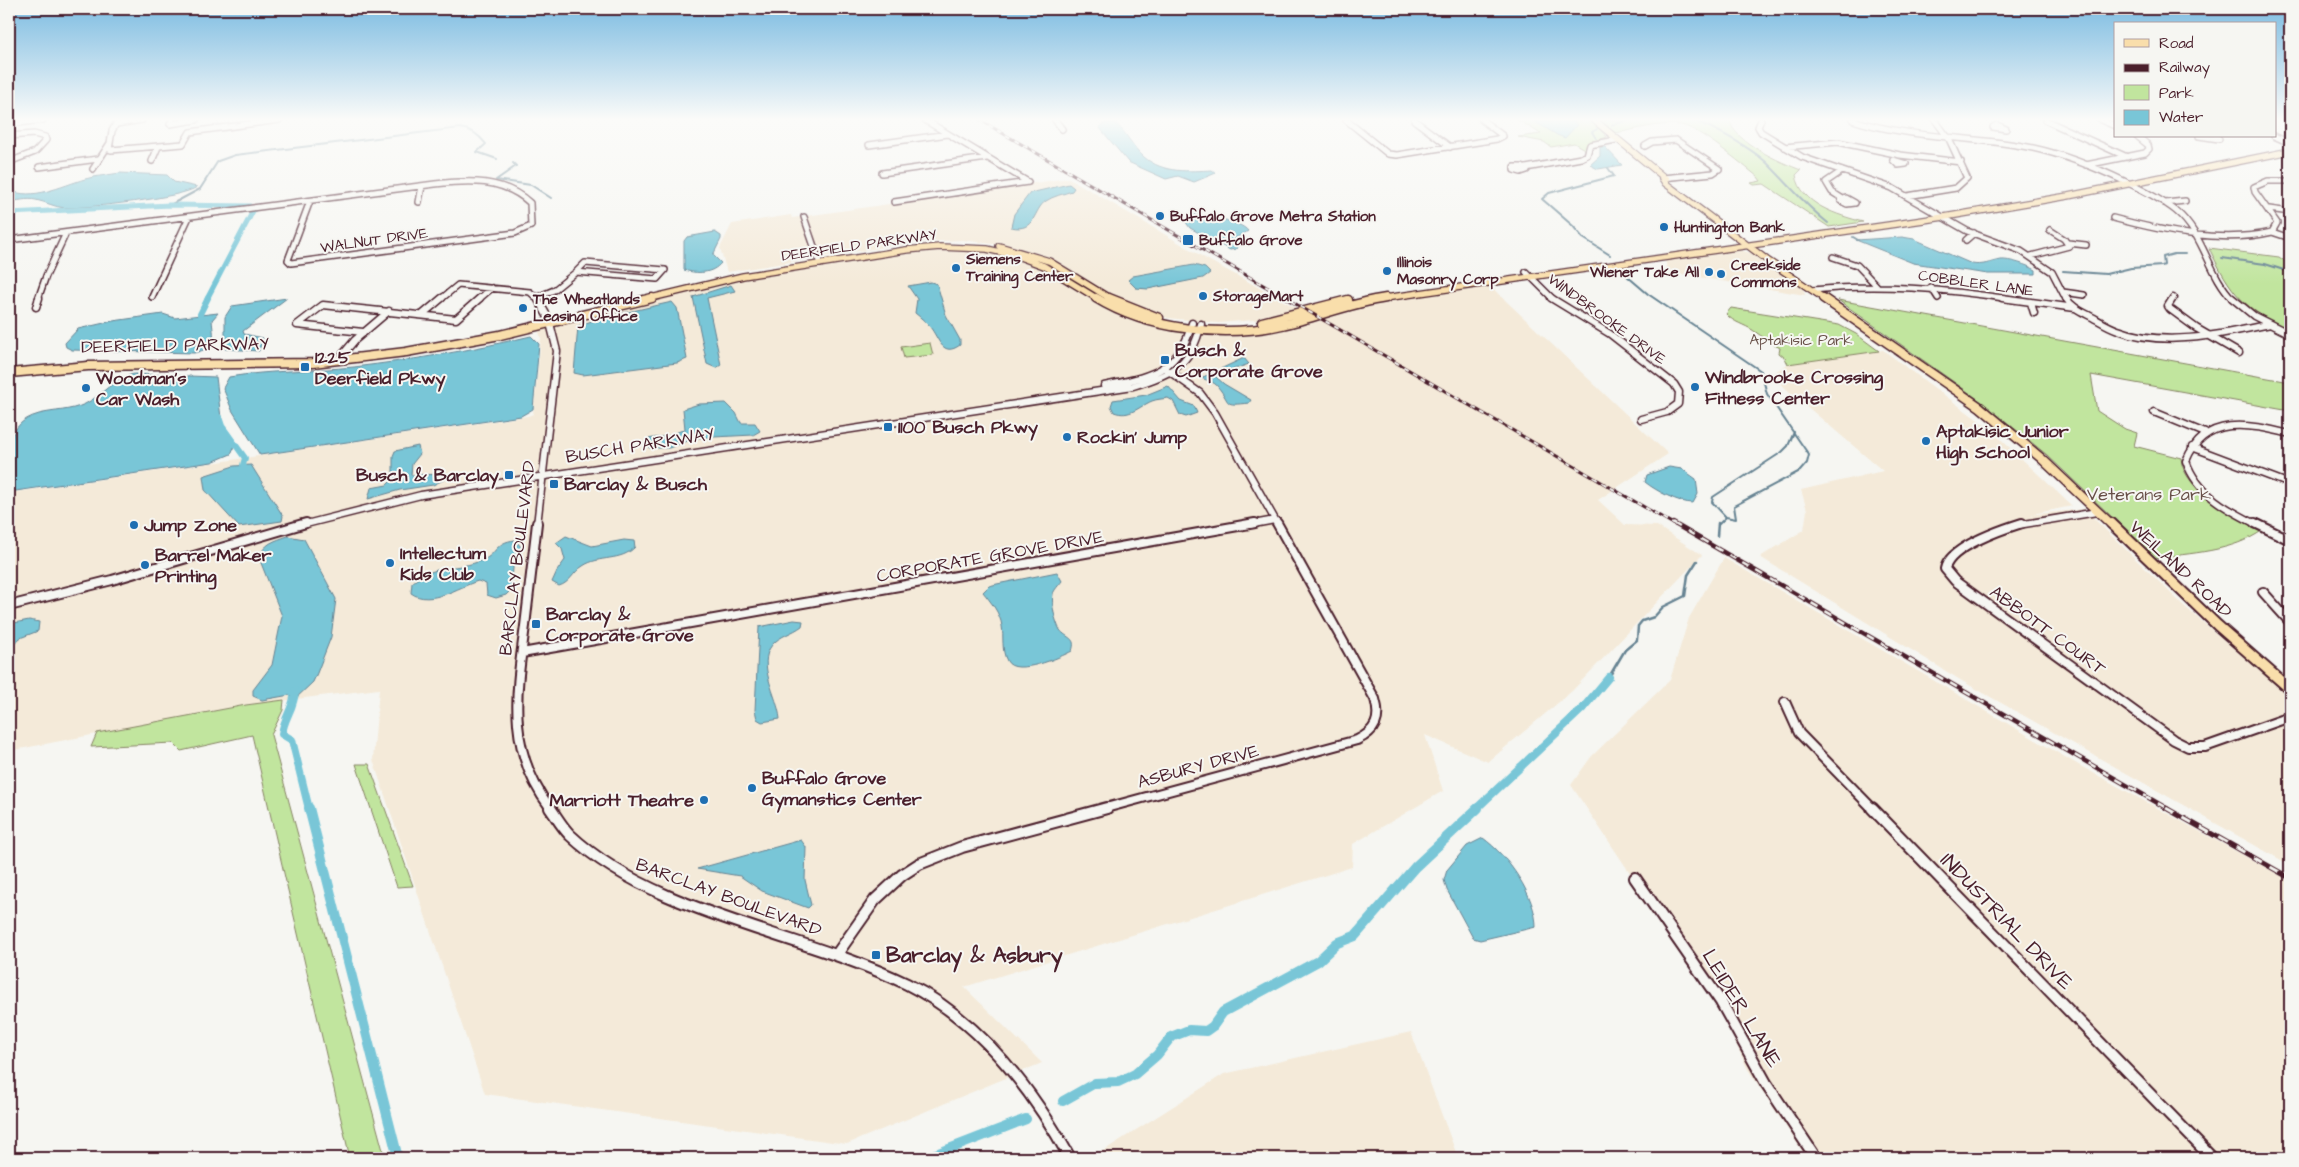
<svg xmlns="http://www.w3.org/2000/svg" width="2299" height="1167" font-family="'Architects Daughter',sans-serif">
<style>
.built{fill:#f4ead9}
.green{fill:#c1e59e;stroke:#868264}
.water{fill:#79c6d7;stroke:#668392}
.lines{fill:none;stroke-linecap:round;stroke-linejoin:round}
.stream-far1{stroke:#668392;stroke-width:2}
.stream{stroke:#668392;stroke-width:2.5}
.canal-far3{stroke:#79c6d7;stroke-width:5}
.canal-far2{stroke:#79c6d7;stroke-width:6}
.canal-far1{stroke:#79c6d7;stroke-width:8}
.canal{stroke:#79c6d7;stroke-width:10}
.minor-far3-casing{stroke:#4a1f2b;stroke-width:8}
.minor-far2-casing{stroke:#4a1f2b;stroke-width:9}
.minor-far1-casing{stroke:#4a1f2b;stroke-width:12}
.minor-casing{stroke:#4a1f2b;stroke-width:14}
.major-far2-casing{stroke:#4a1f2b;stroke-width:8}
.major-far1-casing{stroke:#4a1f2b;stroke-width:11}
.major-casing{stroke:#4a1f2b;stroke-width:13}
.minor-far3{stroke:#f6f6f2;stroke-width:5}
.minor-far2{stroke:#f6f6f2;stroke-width:6}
.minor-far1{stroke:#f6f6f2;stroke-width:8}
.minor{stroke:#f6f6f2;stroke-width:10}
.major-far2{stroke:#f9deab;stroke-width:5.5}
.major-far1{stroke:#f9deab;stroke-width:8}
.major{stroke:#f9deab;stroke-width:9}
.rail-far2-casing{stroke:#4a1f2b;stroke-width:3}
.rail-far1-casing{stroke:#4a1f2b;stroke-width:4.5}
.rail-casing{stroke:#4a1f2b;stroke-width:5}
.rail-far2{stroke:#f6f6f2;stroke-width:2;stroke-dasharray:5;stroke-linecap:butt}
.rail-far1{stroke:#f6f6f2;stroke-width:2.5;stroke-dasharray:8;stroke-linecap:butt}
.rail{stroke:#f6f6f2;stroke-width:3;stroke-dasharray:10;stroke-linecap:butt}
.poi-dot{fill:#1f6fb2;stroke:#f6f6f2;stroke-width:2}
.labels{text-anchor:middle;stroke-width:4;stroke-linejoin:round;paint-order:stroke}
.far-poi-label{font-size:15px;font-weight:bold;fill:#4a1f2b;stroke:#f6f6f2;text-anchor:start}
.far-street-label{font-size:15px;fill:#4a1f2b;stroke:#f6f6f2}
.far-park-label{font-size:15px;fill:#685048;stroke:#f6f6f2}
.street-label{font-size:18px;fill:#4a1f2b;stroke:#f6f6f2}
.poi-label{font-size:18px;font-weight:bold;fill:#4a1f2b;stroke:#f6f6f2;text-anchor:start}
.park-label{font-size:18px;fill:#685048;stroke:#f6f6f2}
.near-street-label{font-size:21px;fill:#4a1f2b;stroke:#f6f6f2}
.near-poi-label{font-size:21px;font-weight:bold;fill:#4a1f2b;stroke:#f6f6f2;text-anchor:start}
</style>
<rect width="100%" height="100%" fill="#f6f6f2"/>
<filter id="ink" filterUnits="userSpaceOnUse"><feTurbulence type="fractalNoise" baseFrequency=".02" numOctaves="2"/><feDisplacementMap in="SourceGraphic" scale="10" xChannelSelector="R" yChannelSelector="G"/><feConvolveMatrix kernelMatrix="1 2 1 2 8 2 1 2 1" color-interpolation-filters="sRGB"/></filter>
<g filter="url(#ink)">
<!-- built -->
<path class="built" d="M1069 178 1210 261 1302 311 1266 319 1218 323 1168 318 1130 307 1040 254 1014 247 963 240 916 242 727 272 720 248 732 224 791 215 792 218Z
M953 249 1006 255 1030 263 1113 312 1177 330 1275 328 1347 308 1413 295 1488 284 1668 454 1598 500 1625 525 1657 526 1702 555 1572 691 1488 762 1425 735 1443 791 1353 844 1352 867 964 987 1042 1063 847 1144 485 1094 373 760 379 689 246 705 9 751V493L528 416 533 414 541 338 537 326 718 283 918 250Z
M1739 250 1755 254 1803 289 1805 295 1668 272 1665 260Z
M1883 350 1989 428 2072 506 2028 515 2084 509 2185 607 2290 696V865L1962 681 1760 557 1804 530 1807 510 1801 490 1883 471 1770 375 1788 364Z
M1724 558 2077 764 2290 881V1158H1807L1747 1068 1718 1004 1571 785 1591 757 1670 680 1689 618Z
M1411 1032 1458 1158H1092L1224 1074Z"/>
<!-- green -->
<path class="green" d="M1518 120H1590L1607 137 1589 143 1586 150 1574 143 1551 147 1544 142 1518 137 1541 134Z
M1601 120H1730C1732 141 1782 163 1801 170L1796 175C1801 205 1838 215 1863 222L1829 227 1764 184 1754 185 1751 183 1761 181 1758 177C1742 164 1699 128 1681 125 1659 122 1636 130 1615 133Z
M2209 248 2279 257 2290 265V330C2243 309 2231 293 2209 248Z
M1838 300 2290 382V411L2091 375 2097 411 2125 429 2137 433 2134 446 2181 458C2183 492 2238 514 2263 530 2232 552 2191 553 2155 558L2047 455 1982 402Z
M1731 308 1839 325 1856 334 1879 351 1788 364 1785 358 1779 353 1780 348C1771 343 1763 337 1754 331 1744 324 1734 323 1726 314Z
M930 343 933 355 904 358 901 347Z
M284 700 283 710 271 735 385 1158H350L252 735 181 751 173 743 91 747 97 733 246 705Z
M356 764H369L413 886 397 887Z"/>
<!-- water -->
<path class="water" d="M1532 120H1573L1577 125 1565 138 1557 135Z
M1114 122C1126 131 1132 147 1144 157 1164 174 1189 171 1212 170L1216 173 1194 182 1178 176 1166 179 1128 162 1099 127 1103 124Z
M1600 147H1605L1622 165 1598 169 1590 165 1600 156Z
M120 173 167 175 174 182 197 187C182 198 87 208 65 208 54 207 46 202 36 200 27 198 17 201 9 202V190C33 201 61 186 85 179 96 176 108 175 120 173Z
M1069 184 1074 188 1072 191C1064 194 1053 196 1046 201 1033 209 1036 233 1011 227L1014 214 1030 193Z
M1188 215C1200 213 1241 221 1248 231L1236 238 1238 246 1236 249 1230 250 1190 228 1185 221Z
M715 232 721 236V239L713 255 721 263C712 274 697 274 684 270V241L687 237Z
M1902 237 1914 239 1972 264C1983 266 1990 262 2000 260 2010 259 2027 265 2036 270V274H1988L1913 263 1856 240Z
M1194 265 1205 268 1210 273 1203 278 1148 289 1136 288 1128 280 1133 276Z
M931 282 937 284 946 315 960 340V345C942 358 939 338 930 327 926 322 920 317 915 313L917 299 908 286Z
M731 285 735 291 707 298 721 365 716 368 707 364 693 297Z
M287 298 243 331 244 334 263 338 259 351 225 349V317L232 306Z
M672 302 677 308 687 359 677 363 583 375 574 373 578 326 597 319Z
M218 313 212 320C214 341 217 347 194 353L72 350 66 347 65 343 78 329 113 321 163 314 175 318Z
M531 336 539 344 533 409 521 416 260 455 232 410 223 388 229 377C270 370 313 371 354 367 414 360 472 350 531 336Z
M1244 358 1249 364 1215 376 1224 384 1251 400 1249 403C1222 406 1232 404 1218 387 1215 382 1206 380 1201 378Z
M134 374 216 377 222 426 235 445 231 454 212 462 9 492C9 460 1 424 39 414 55 410 70 411 85 404 103 395 113 378 134 374Z
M1168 386 1181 401 1194 406 1197 413 1186 417 1180 415 1173 401 1168 398C1163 399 1157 399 1152 401 1138 407 1130 418 1114 412L1111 406 1113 400 1146 395Z
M726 403 736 413 741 423H755L760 431 753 435 695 438 669 448H649L647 439 668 436 685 429 683 409 699 404Z
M418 446 420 454 412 464 411 475 445 474 448 476 447 478 433 485 400 490 368 499 371 488 387 485 393 479V456L395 451Z
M251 465 283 516 282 521 239 527 205 490 203 476 234 466Z
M1669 467 1682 469 1696 479 1698 494 1693 503C1679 503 1656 491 1645 482L1647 475Z
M288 536 304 539 336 599 331 637 317 673 313 682 294 700 290 695 262 700 253 696V690L272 665 282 616 259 558C264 543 274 541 288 536Z
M566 536 592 546 624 540 634 541 635 547C621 562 599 555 583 566 573 572 570 583 559 586L552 582 557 571 565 560 562 549 556 543Z
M515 540 522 548 514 558 511 590 506 595 496 598 487 595 486 584 478 581C458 587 430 607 411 593L412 583C435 563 457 571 483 560 497 554 495 542 515 540Z
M1057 572 1062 581C1059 585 1054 590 1053 594 1051 604 1055 621 1060 630 1067 639 1077 637 1072 651 1061 657 1015 677 1007 661 1001 650 1004 637 1002 626 1000 613 991 602 983 592L989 586 997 584Z
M29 620 39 622 38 631 20 638 9 650V624Z
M794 620 803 621 802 626C793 633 779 636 772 645 756 665 778 696 780 719L762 722 757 719 755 710 759 627Z
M1483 838C1508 856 1536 896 1536 927L1480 940 1473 938 1447 890 1444 880 1447 870 1467 846Z
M801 840 806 847 805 880 811 905 808 908 762 891 740 876 697 869Z"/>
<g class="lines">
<!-- stream-far1 -->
<path class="stream-far1" d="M1690 120C1711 125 1755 150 1770 166 1791 187 1804 204 1828 223
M1612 125 1628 120
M1596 138 1592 132 1597 129
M513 163 516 166 496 180 531 185 551 198
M1608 168 1614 176 1549 193 1542 199 1573 226 1583 238 1610 255
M170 205 200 189 218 161 235 155 460 128C471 129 479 135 486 144L477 152 497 159
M1853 237 1858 240
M2222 258 2265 264 2290 272
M1620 270 1648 294 1761 371 1767 394 1809 455 1807 463 1800 471 1734 506 1736 519 1726 517 1718 525
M2063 271 2106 274 2131 268 2162 266 2164 265 2163 257 2174 254H2185
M1726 517 1712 502 1713 497 1782 452 1788 446 1794 432"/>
<!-- stream -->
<path class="stream" d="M1717 536 1718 523
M1609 677 1625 650 1637 640 1638 626 1642 621 1654 617 1663 607 1685 596 1688 575 1697 561"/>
<!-- canal-far3 -->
<path class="canal-far3" d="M9 213 170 205 250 206 254 209 207 299"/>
<!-- canal-far2 -->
<path class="canal-far2" d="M201 325 200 314 208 298
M219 417 222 426 245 458 243 465 248 474"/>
<!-- canal-far1 -->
<path class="canal-far1" d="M295 691C294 709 284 717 282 734L292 740 309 809
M1476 809 1583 708 1609 677"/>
<!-- canal -->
<path class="canal" d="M309 808 398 1158
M1063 1101 1095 1083 1118 1082 1135 1074 1157 1055 1171 1037 1189 1030 1206 1031 1213 1026 1223 1012 1318 961 1337 943 1355 936 1415 867 1478 808
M926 1158 1026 1119"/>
<defs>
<path id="minor-far3" d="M118 120 112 131 109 149 111 150 183 144 190 132 279 120
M172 120 170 124 196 120
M925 120 1028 182
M1055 120 1062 129
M1346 120 1388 154 1397 155 1497 139 1503 136 1482 120
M1414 120 1450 147
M1761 120 1758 127 1761 132 1802 157 1892 188 1967 231 2021 251 2052 272 2066 299
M1853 120C1912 139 1973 136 2033 148 2065 155 2097 168 2126 182 2143 190 2161 199 2176 211 2204 234 2208 274 2233 299
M2045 120 2127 157
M2101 120 2115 126
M9 124 43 120
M116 124 142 120
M1997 125 2006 129 1993 127Z
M9 136 34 134 45 137 46 140 35 152 9 162
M2199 136 2219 139 2216 136
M2274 136 2290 143
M869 145 948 134
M1645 146 1652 142 1676 140 1719 169 1713 173 1662 178
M1784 147 1838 142 1900 155 1961 162
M1893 160 1906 164 1898 165Z
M152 161 158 147
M2086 165 2145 153 2149 149 2148 145 2137 136
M39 167 98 159
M1514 167H1522L1527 170 1521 172 1514 170Z
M1526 168 1581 158 1587 155 1590 145 1616 140
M93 169 110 143
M1842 171 1826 182 1832 192 1843 199
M882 173 987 158
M1907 196 1956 188 1967 178 1949 139 1935 120
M1846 198 1855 203 1847 204 1841 201Z
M419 202 422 186
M894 202 1028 182
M2165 203 2185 201
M2269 209 2290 212
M804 217 820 264
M2113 218C2162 231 2222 244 2272 232L2277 223 2255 192 2254 187 2268 181H2290
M2272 232 2290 238
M9 240 435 184C469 180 503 178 530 203L531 226 515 233 291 263 288 260 310 201
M1966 240 1974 233
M2068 243 2086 245
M2031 256 2069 246 2064 239 2050 230
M1833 257 1857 265 1877 286
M585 263 665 270 657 279 576 272Z
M1526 272 1553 299
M1931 287 1938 298
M1813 290C1879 283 1944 289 2010 299
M2063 292 2084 295
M152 297 189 217
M538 297 554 290 576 272
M38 299 46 276 66 233
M441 299 458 285 530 292 538 299
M479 299 492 288"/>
<path id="minor-far2" d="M537 298 549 319 557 351 537 525
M1551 298 1610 334 1674 384 1679 392 1678 404 1667 412 1641 419
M2002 298 2075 308
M2066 298C2072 308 2083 312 2094 318 2101 322 2109 327 2118 330 2165 348 2223 334 2270 324
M2173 298 2168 306 2170 309 2196 328 2239 353
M2232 298 2254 316 2290 334
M2031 303 2034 313
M36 307 39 298
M423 314 442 298
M363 332 297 325 323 305 456 319 480 298
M338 360 355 340 389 311
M1163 367 1200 393 1215 413 1278 525
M1104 386C1150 376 1179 373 1192 323
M2154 412 2205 433
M2192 447 2290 484
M302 525 421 495 1133 386C1171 375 1192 365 1201 324
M1248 525 1275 520
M2018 525 2097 512
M2258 525C2228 510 2197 494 2186 461 2205 414 2249 424 2290 434"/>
<path id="minor-far1" d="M537 523C533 558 529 592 525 626 516 694 506 750 551 809
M2022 523C2003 529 1949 547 1945 569L1955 581 2174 740 2188 747H2205L2290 717
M2255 523 2290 540
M2263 592 2290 622
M9 606 112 580 306 523
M522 653 1255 523
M1785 702 1799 733 1873 809
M1102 809 1357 740C1376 731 1381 719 1375 699L1277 523"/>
<path id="minor" d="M550 808C556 816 562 827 570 835 655 915 803 933 907 984 979 1020 1032 1089 1070 1158
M1872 808 2212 1158
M1635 878 1721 1002 1766 1083 1816 1158
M837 954 875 900 902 875 919 864 962 847 1107 808"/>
<path id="major-far2" d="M1594 120 1666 179
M1662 178 1665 183 1767 260 1825 299
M999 246 1049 261 1111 299
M647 299 743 276 906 250 940 247 987 249 1017 256 1044 266 1098 299
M1378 299 1944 217 2068 196 2290 151"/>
<path id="major-far1" d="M1096 298C1148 330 1223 338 1282 325 1317 317 1351 303 1386 298
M1109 298 1159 318
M1823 298 1980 407 2041 458 2112 525
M1262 322 1348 300
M9 373 88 366 313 363 406 352 500 335 652 298"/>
<path id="major" d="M2111 523 2217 625 2290 689"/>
</defs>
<!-- minor-far3 casing -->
<use href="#minor-far3" class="minor-far3-casing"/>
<!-- minor-far2 casing -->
<use href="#minor-far2" class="minor-far2-casing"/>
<!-- minor-far1 casing -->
<use href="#minor-far1" class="minor-far1-casing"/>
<!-- minor casing -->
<use href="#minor" class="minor-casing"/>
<!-- major-far2 casing -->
<use href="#major-far2" class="major-far2-casing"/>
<!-- major-far1 casing -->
<use href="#major-far1" class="major-far1-casing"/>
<!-- major casing -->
<use href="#major" class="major-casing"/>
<!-- minor-far3 -->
<use href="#minor-far3" class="minor-far3"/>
<!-- minor-far2 -->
<use href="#minor-far2" class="minor-far2"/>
<!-- minor-far1 -->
<use href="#minor-far1" class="minor-far1"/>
<!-- minor -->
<use href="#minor" class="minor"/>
<!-- major-far2 -->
<use href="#major-far2" class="major-far2"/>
<!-- major-far1 -->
<use href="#major-far1" class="major-far1"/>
<!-- major -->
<use href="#major" class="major"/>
<defs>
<path id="rail-far2" d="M980 120 1675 525"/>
<path id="rail-far1" d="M1673 523 2168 809"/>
<path id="rail" d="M2166 808 2290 878"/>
</defs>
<!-- rail-far2 casing -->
<use href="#rail-far2" class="rail-far2-casing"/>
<!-- rail-far1 casing -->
<use href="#rail-far1" class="rail-far1-casing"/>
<!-- rail casing -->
<use href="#rail" class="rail-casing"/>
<!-- rail-far2 -->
<use href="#rail-far2" class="rail-far2"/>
<!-- rail-far1 -->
<use href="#rail-far1" class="rail-far1"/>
<!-- rail -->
<use href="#rail" class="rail"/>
</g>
</g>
<!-- sky -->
<linearGradient id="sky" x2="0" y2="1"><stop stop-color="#7bbbe1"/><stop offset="0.42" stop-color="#fbfbf9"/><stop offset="1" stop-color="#fbfbf9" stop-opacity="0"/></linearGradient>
<rect width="2299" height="284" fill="url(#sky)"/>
<!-- markers -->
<g class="poi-dot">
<circle cx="1160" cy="216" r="5"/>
<circle cx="1664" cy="227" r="5"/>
<rect x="1182" y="234" width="12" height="12" rx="2.5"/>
<circle cx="956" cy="268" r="5"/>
<circle cx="1387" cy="271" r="5"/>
<circle cx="1709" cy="272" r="5"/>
<circle cx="1721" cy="274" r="5"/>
<circle cx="1203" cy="296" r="5"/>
<circle cx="523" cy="308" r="5"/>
<rect x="1160" y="355" width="10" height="10" rx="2.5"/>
<rect x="300" y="362" width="10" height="10" rx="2.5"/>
<circle cx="1695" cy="387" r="5"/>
<circle cx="86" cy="388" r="5"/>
<rect x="883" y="422" width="10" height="10" rx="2.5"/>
<circle cx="1067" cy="437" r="5"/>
<circle cx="1926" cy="441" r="5"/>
<rect x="504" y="470" width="10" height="10" rx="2.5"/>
<rect x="549" y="479" width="10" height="10" rx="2.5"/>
<circle cx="134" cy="525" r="5"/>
<circle cx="390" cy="563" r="5"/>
<circle cx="145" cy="565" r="5"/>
<rect x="531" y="619" width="10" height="10" rx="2.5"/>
<circle cx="752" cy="788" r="5"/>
<circle cx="704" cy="800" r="5"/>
<rect x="871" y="950" width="10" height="10" rx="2.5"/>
</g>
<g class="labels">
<!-- far-poi labels -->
<g class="far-poi-label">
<text x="1170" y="221">Buffalo Grove Metra Station</text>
<text x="1674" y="232">Huntington Bank</text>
<text x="1199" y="245">Buffalo Grove</text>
<text x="966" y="264">Siemens<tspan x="966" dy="17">Training Center</tspan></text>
<text x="1397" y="267">Illinois<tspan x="1397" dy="17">Masonry Corp</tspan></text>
<text x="1731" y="270">Creekside<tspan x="1731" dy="17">Commons</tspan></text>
<text x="1699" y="277" text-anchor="end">Wiener Take All</text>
<text x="1213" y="301">StorageMart</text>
<text x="533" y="304">The Wheatlands<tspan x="533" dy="17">Leasing Office</tspan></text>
</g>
<!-- far-street labels -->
<g class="far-street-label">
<text transform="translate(374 240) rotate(-8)" y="5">WALNUT DRIVE</text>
<text transform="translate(859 245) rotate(-8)" y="5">DEERFIELD PARKWAY</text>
<text transform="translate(1976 283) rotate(8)" y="5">COBBLER LANE</text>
<text transform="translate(1607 319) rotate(36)" y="5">WINDBROOKE DRIVE</text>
</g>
<!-- far-park labels -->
<g class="far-park-label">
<text x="1801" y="345">Aptakisic Park</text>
</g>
<!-- street labels -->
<g class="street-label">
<text transform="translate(175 345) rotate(-1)" y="6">DEERFIELD PARKWAY</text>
<text transform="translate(640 445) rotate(-9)" y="6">BUSCH PARKWAY</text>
<text transform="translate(990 556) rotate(-10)" y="6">CORPORATE GROVE DRIVE</text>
<text transform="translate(517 558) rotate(-83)" y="6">BARCLAY BOULEVARD</text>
<text transform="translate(2181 569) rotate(43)" y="6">WEILAND ROAD</text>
<text transform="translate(2048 630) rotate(36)" y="6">ABBOTT COURT</text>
<text transform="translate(1198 766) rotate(-15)" y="6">ASBURY DRIVE</text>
<text transform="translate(729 897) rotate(20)" y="6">BARCLAY BOULEVARD</text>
</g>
<!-- poi labels -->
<g class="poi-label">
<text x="1175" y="356">Busch &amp;<tspan x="1175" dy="21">Corporate Grove</tspan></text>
<text x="315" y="363">1225<tspan x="315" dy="21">Deerfield Pkwy</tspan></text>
<text x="1705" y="383">Windbrooke Crossing<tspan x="1705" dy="21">Fitness Center</tspan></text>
<text x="96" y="384">Woodman's<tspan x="96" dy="21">Car Wash</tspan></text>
<text x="898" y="433">1100 Busch Pkwy</text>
<text x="1936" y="437">Aptakisic Junior<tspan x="1936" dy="21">High School</tspan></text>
<text x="1077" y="443">Rockin' Jump</text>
<text x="499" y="481" text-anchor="end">Busch &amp; Barclay</text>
<text x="564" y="490">Barclay &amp; Busch</text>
<text x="144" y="531">Jump Zone</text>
<text x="400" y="559">Intellectum<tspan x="400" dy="21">Kids Club</tspan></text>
<text x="155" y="561">Barrel Maker<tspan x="155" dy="21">Printing</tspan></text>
<text x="546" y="620">Barclay &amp;<tspan x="546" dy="21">Corporate Grove</tspan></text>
<text x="762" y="784">Buffalo Grove<tspan x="762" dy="21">Gymanstics Center</tspan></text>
<text x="694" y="806" text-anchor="end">Marriott Theatre</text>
</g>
<!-- park labels -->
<g class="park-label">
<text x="2149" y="500">Veterans Park</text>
</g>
<!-- near-street labels -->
<g class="near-street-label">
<text transform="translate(2007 921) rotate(46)" y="7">INDUSTRIAL DRIVE</text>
<text transform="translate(1742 1008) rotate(59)" y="7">LEIDER LANE</text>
</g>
<!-- near-poi labels -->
<g class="near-poi-label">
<text x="886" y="962">Barclay &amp; Asbury</text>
</g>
</g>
<!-- margin -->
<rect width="2299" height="1167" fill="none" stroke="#f6f6f2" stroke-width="30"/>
<rect x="15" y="15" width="2269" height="1137" fill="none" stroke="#4a1f2b" stroke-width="2" filter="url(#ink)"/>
<!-- legend -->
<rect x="2114" y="22" width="162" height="115" fill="#f6f6f2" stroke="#b1a0a2"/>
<rect x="2124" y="39" width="25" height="8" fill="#f9deab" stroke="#b1a0a2"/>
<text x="2159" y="48" font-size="15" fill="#4a1f2b">Road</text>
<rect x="2124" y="64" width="25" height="8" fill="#4a1f2b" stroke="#b1a0a2"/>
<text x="2159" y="72" font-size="15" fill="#4a1f2b">Railway</text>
<rect x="2124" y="85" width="25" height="15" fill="#c1e59e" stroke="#b1a0a2"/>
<text x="2159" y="98" font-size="15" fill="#4a1f2b">Park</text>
<rect x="2124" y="110" width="25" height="15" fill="#79c6d7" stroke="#b1a0a2"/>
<text x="2159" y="122" font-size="15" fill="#4a1f2b">Water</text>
</svg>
